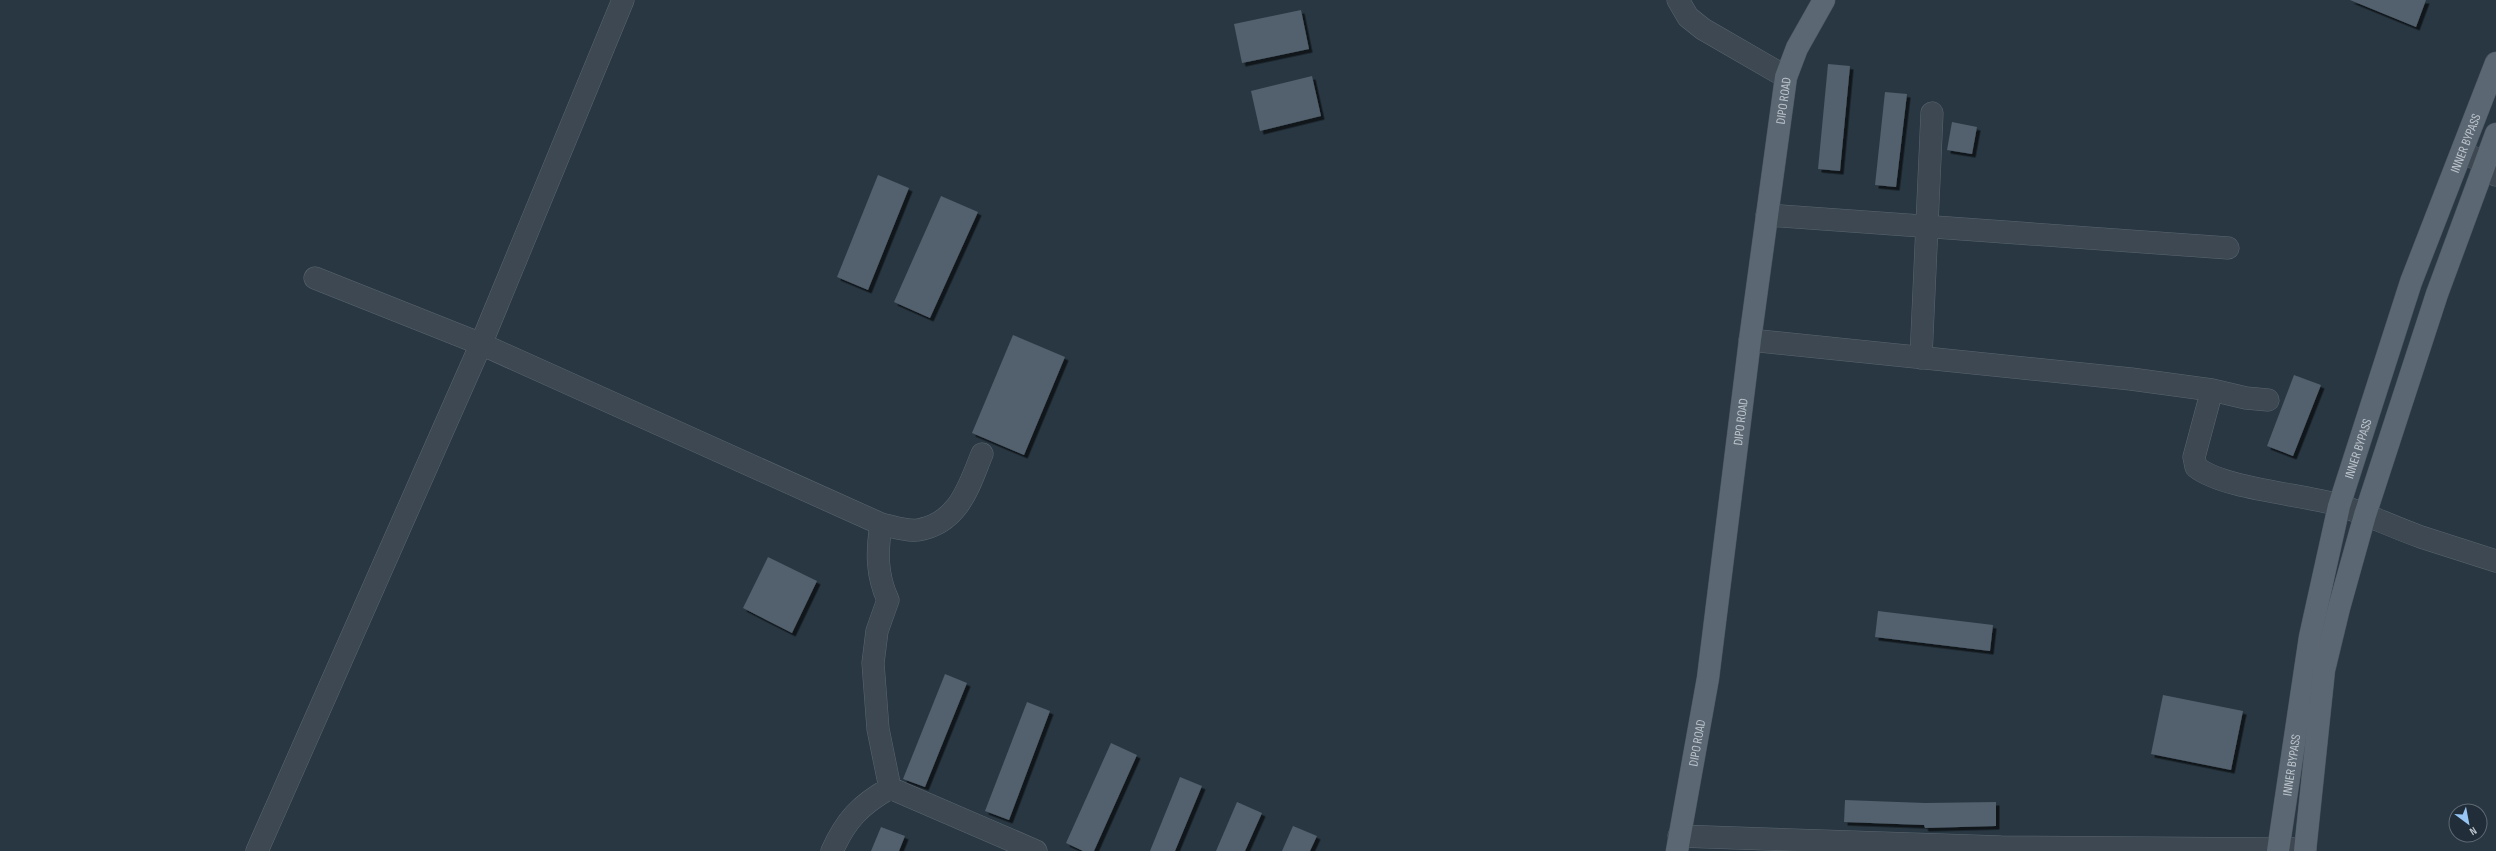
<svg xmlns="http://www.w3.org/2000/svg" width="2496" height="851" font-family="'Sofia Sans Condensed',sans-serif">
<style>
.building{fill:#52606d;filter:url(#shadow)}
.lines{fill:none;stroke-linecap:round;stroke-linejoin:round}
.minor-casing{stroke:#5b6670;stroke-width:23}
.major-casing{stroke:#49545f;stroke-width:23}
.minor{stroke:#3d4852;stroke-width:22}
.major{stroke:#5b6772;stroke-width:22}
.labels{text-anchor:middle;stroke-width:3;stroke-linejoin:round;paint-order:stroke}
.street-label{font-size:13px;fill:#bac3cc;stroke:#212d38}
</style>
<defs>
<filter id="shadow"><feDropShadow dx="3.5" dy="3.5" stdDeviation="0" flood-color="#0009"/></filter>
</defs>
<rect width="100%" height="100%" fill="#283742"/>
<!-- building -->
<path class="building" d="M2350 0H2426L2416 27Z
M1301 10 1309 49 1242 63 1234 24Z
M1828 64 1850 66 1840 171 1818 169Z
M1312 76 1321 116 1260 131 1251 91Z
M1885 92 1907 94 1896 187 1875 185Z
M1952 122 1977 127 1972 154 1947 150Z
M878 175 909 188 868 290 837 277Z
M941 196 978 212 930 318 894 302Z
M1013 335 1065 357 1024 455 972 433Z
M2294 375 2321 385 2293 456 2267 446Z
M768 557 817 581 792 633 743 608Z
M1878 611 1993 625 1990 651 1875 637Z
M945 674 967 683 925 787 903 779Z
M2163 695 2243 711 2231 770 2151 754Z
M1027 702 1050 711 1009 820 985 811Z
M1111 743 1137 755 1094 851H1083L1066 843Z
M1180 777 1202 786 1175 851H1150Z
M1845 800 1925 803 1996 802V826L1925 828 1924 825 1844 822Z
M1237 802 1262 813 1245 851H1216Z
M1293 826 1317 836 1310 851H1282Z
M881 827 905 836 899 851H871Z"/>
<g class="lines">
<defs>
<path id="minor" d="M1678 0 1688 17 1703 29 1786 77
M2462 152 2485 163 2496 175
M1767 215 2228 248
M315 278 481 344 881 524C891 526 907 532 918 530 959 523 969 486 982 454
M1750 340 2131 379 2212 390 2246 398 2268 400
M1921 358 1932 113
M2212 390 2194 457 2196 467C2224 489 2301 494 2339 505 2366 514 2393 527 2421 537 2446 545 2471 553 2496 561
M881 524C877 551 876 574 888 600L877 631 873 663 878 729 890 788
M1679 836 2001 847 2305 849
M257 851 481 344 623 0
M832 851C846 820 860 805 890 788L1036 851"/>
<g id="major">
<path id="s1" d="M1677 851 1708 678 1750 340 1786 77 1797 48 1824 0"/>
<path id="s2" d="M2278 851 2310 637 2339 506 2411 282 2496 63"/>
<path d="M2305 851 2324 670 2339 608 2365 515 2437 294 2496 134"/>
</g>
</defs>
<!-- minor casing -->
<use href="#minor" class="minor-casing"/>
<!-- major casing -->
<use href="#major" class="major-casing"/>
<!-- minor -->
<use href="#minor" class="minor"/>
<!-- major -->
<use href="#major" class="major"/>
</g>
<g class="labels">
<!-- street labels -->
<g class="street-label">
<text dy="5" stroke="none"><textPath href="#s1" startOffset="758">DIPO ROAD</textPath></text>
<text dy="5" stroke="none"><textPath href="#s2" startOffset="735">INNER BYPASS</textPath></text>
<text dy="5" stroke="none"><textPath href="#s1" startOffset="434">DIPO ROAD</textPath></text>
<text dy="5" stroke="none"><textPath href="#s2" startOffset="411">INNER BYPASS</textPath></text>
<text dy="5" stroke="none"><textPath href="#s1" startOffset="110">DIPO ROAD</textPath></text>
<text dy="5" stroke="none"><textPath href="#s2" startOffset="87">INNER BYPASS</textPath></text>
</g>
</g>
<!-- north arrow -->
<g transform="translate(2468 823) rotate(148)"><circle r="19" fill="#212d38" stroke="#5e6973"/>
<path d="M0-3L7 15L0 10L-7 15Z" fill="#97c6f4"/>
<text y="-6" font-size="11" font-weight="bold" text-anchor="middle" fill="#bac3cc">N</text>
</g>
</svg>
